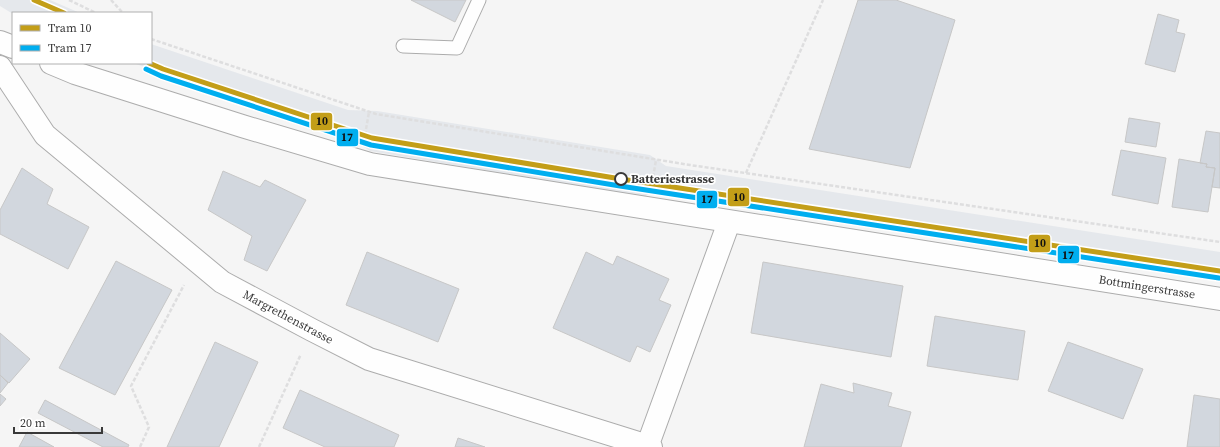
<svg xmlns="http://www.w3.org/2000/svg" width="1220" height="447" font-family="'Source Serif 4',serif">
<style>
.built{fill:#e5e8ec}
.building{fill:#d2d7de;stroke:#c7c7c7}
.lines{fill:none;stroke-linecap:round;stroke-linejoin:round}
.service-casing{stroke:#acacac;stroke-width:15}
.minor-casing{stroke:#acacac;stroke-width:24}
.secondary-casing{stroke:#acacac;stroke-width:24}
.path{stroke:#dededf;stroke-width:2.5;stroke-dasharray:4 2;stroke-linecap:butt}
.service{stroke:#fefefe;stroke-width:13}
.minor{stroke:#fefefe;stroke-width:22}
.secondary{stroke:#fefefe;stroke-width:22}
.tram-1-casing{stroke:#fff;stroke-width:8}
.tram-2-casing{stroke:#fff;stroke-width:8}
.tram-1{stroke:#c39e18;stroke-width:5}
.tram-2{stroke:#00aeef;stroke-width:5}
.stop-dot{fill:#fff;stroke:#393939;stroke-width:2}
.labels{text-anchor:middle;stroke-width:3.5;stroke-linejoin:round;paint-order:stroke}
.stop-label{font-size:12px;font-weight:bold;fill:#393939;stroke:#fff;text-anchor:start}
.street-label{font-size:12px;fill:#393939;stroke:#fff}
.line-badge{stroke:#fff;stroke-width:1.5}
.pale-badge-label{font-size:11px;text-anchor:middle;font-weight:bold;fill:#111}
</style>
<rect width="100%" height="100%" fill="#f5f5f5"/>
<!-- built -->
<path class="built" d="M0 0H50L80 13 13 14 0 6Z
M151 44 348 110 377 111 650 155 666 166 1220 252V279L660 189 643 197 370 151 345 134 133 63H151Z"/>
<!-- building -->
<path class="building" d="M411 0H466L455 22Z
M858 0H896L955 20 910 168 809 149Z
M1158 14 1179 20 1176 32 1185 34 1175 72 1145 64Z
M1129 118 1160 123 1156 147 1125 142Z
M1206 131 1220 133V188L1212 187 1215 168 1206 167 1207 164 1200 163Z
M1121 150 1166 158 1158 204 1112 195Z
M1179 159 1207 164 1206 167 1215 168 1208 212 1172 207Z
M22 168 53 189 47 204 89 227 68 269 0 234V210Z
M223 171 260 187 265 180 306 200 267 271 244 260 252 236 208 210Z
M367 252 459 289 438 342 346 305Z
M586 252 613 265 617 256 669 279 659 300 671 305 650 352 637 346 630 362 553 328Z
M116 261 172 290 115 395 59 368Z
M763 262 903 286 891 357 751 333Z
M935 316 1025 331 1018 380 927 366Z
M0 333 30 359 9 383 0 375Z
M215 342 258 362 219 447H167Z
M1068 342 1143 369 1123 419 1048 391Z
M0 375 8 383 0 393Z
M853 383 892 393 888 406 911 412 901 447H804L821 384 854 393Z
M300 390 399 435 394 447H325L283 428Z
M0 394 6 399 0 406Z
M1194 395 1220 399V447H1187Z
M45 400 129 445 128 447H103L38 413Z
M27 432 54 447H19Z
M458 438 485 447H455Z"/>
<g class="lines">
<defs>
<path id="service" d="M403 46 457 48 479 0"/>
<path id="minor" d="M0 67 45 135 222 282 312 330 369 359 651 447
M647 447 729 222"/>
<path id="secondary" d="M0 42 13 47
M51 63 75 73 242 126 370 164 1220 299"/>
</defs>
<!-- service casing -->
<use href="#service" class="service-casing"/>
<!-- minor casing -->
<use href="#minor" class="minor-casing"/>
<!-- secondary casing -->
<use href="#secondary" class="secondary-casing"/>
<!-- path -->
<path class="path" d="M69 0 96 13
M111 0 123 13
M151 39 376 114 690 165 1220 242
M365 135 369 112
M746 173 823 0
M652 183 656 160
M140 447 149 427 131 386 184 285
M259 447 301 354"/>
<!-- service -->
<use href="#service" class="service"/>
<!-- minor -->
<use href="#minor" class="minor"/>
<!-- secondary -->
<use href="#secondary" class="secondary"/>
<defs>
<path id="tram-1" d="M34 0 64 13
M149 63 163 69 372 138 621 179 1220 271"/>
<path id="tram-2" d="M146 69 161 76 371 145 620 186 1219 278"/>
</defs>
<!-- tram-1 casing -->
<use href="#tram-1" class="tram-1-casing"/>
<!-- tram-2 casing -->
<use href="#tram-2" class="tram-2-casing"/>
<!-- tram-1 -->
<use href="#tram-1" class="tram-1"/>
<!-- tram-2 -->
<use href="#tram-2" class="tram-2"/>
</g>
<!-- markers -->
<circle class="stop-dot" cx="621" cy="179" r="6"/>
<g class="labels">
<!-- stop labels -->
<g class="stop-label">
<text x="631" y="183">Batteriestrasse</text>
</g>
<!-- street labels -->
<g class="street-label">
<text transform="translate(1147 287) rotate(9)" y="4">Bottmingerstrasse</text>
<text transform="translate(288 317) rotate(28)" y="4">Margrethenstrasse</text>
</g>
</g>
<g class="line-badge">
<rect x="310" y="112" width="23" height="19" rx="4" fill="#c39e18"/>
<rect x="336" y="128" width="23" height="19" rx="4" fill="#00aeef"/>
<rect x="727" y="187" width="23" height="20" rx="4" fill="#c39e18"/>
<rect x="696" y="190" width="22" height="19" rx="4" fill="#00aeef"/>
<rect x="1028" y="234" width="23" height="19" rx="4" fill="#c39e18"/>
<rect x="1057" y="245" width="23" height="19" rx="4" fill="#00aeef"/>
</g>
<g class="pale-badge-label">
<text x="322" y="125">10</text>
<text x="347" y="141">17</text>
<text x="739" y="201">10</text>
<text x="707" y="203">17</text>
<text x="1040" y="247">10</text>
<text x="1068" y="259">17</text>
</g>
<!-- legend -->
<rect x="12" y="12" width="140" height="52" fill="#ffffff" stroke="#b0b0b0"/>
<rect x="20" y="25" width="20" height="6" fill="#c39e18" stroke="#b0b0b0"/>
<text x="48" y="32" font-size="12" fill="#393939">Tram 10</text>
<rect x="20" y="45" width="20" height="6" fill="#00aeef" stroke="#b0b0b0"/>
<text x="48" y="52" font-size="12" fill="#393939">Tram 17</text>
<!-- scale -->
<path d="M14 427v6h88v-6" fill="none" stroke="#393939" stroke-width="2"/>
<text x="20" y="427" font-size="12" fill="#393939" stroke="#ffffff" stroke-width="3" paint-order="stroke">20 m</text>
</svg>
